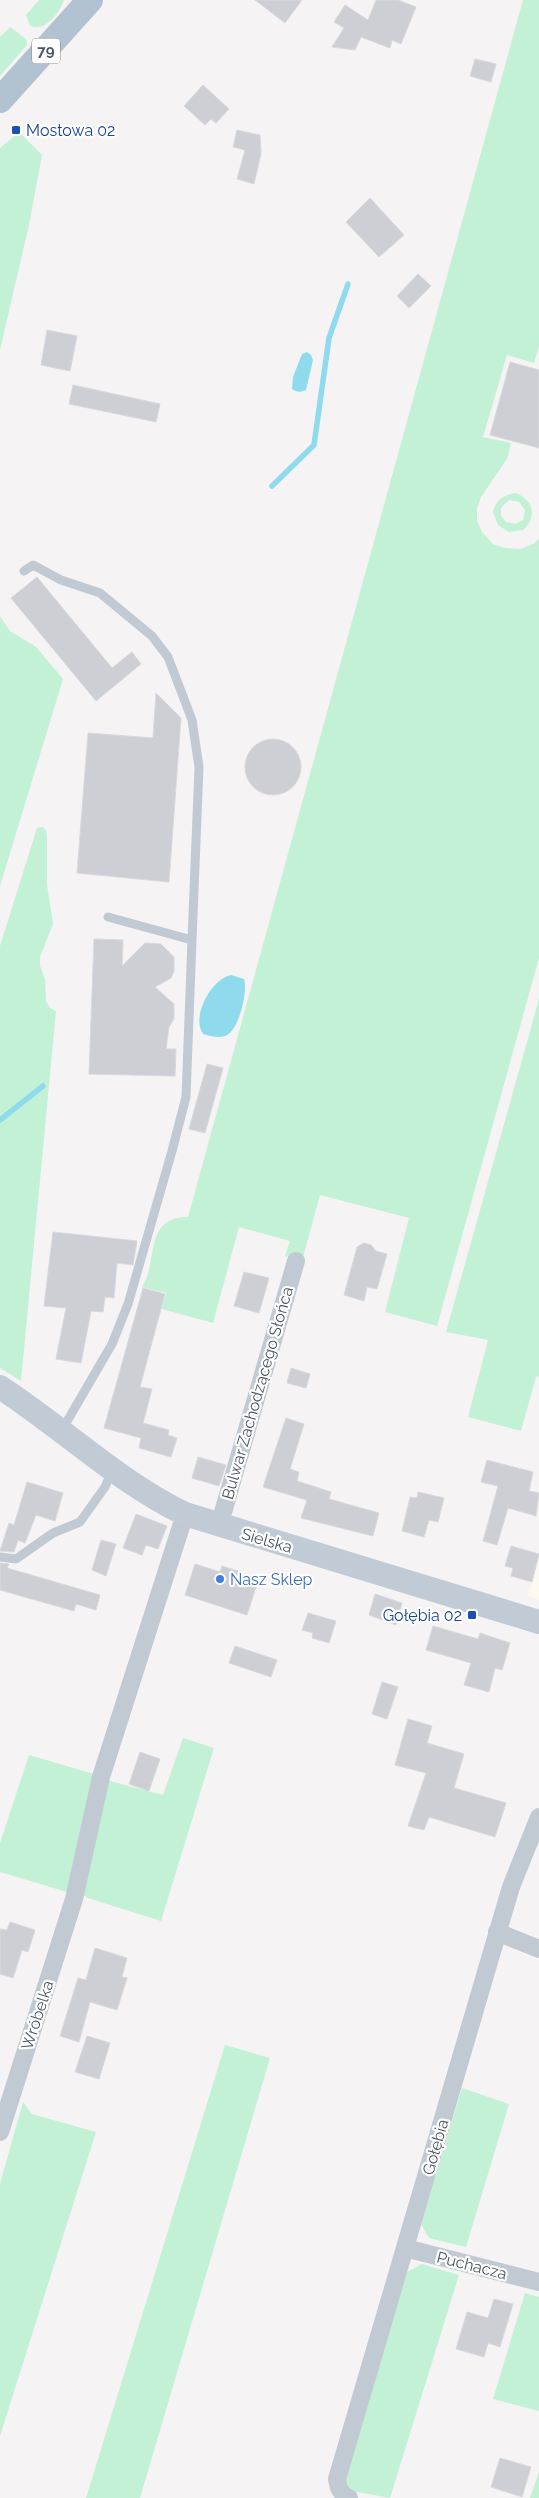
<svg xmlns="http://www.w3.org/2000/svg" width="539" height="2498" font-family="Raleway,sans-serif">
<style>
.commercial{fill:#fdf9ef}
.green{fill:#c3f1d5;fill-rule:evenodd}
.water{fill:#90daee}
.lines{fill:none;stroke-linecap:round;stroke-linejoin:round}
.stream{stroke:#90daee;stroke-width:5.5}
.building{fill:#cdcfd5;stroke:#d7d9de}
.lane{stroke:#c1cad2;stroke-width:9}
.street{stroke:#c1cad2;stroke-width:18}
.secondary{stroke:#c1cbd6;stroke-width:24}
.primary{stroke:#b3c2d1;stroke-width:26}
.transit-dot{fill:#1a4fb4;stroke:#fff;stroke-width:2}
.shop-dot{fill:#3f7fe0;stroke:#fff;stroke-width:2}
.labels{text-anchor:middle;stroke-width:4.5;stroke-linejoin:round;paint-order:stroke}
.shield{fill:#fff;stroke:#808990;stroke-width:1}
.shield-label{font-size:15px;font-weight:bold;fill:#4a5661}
.transit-label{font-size:16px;fill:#164399;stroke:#fff;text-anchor:start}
.street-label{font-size:16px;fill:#4a5661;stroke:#fff}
.shop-label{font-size:16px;fill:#366cbe;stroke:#fff;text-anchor:start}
</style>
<rect width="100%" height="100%" fill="#f5f3f3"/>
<!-- commercial -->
<path class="commercial" d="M539 1558V1600L528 1596Z"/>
<!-- green -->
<path class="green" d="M39 0H64C59 14 45 32 30 26L26 15Z
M523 0H539V346L534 363 507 355 483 437 511 443 507 459 481 497 477 509V520L482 532 493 544 504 548 521 549 533 544 539 539V958L437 1326 385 1312 409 1218 320 1195 302 1261 285 1256 290 1241 239 1227 213 1323 162 1309 166 1293 142 1287C159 1262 143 1217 188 1217Z
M10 27 26 39 27 45 0 76V37Z
M19 132 42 155 29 225 0 350V148Z
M516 493C533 500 538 517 523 530L509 532 498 525 493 512C496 500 503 495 516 493ZM509 500 519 502 525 510 523 520 515 524 506 522 501 516V508Z
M0 616 10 631 36 647 63 679 0 886Z
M43 827 46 830 47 837V885L53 924 40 957V966L45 979 46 1001 50 1008 56 1011 21 1381 0 1368V946L37 828Z
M539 999V1376L536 1377 521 1431 468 1417 488 1340 446 1332Z
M183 1738 214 1748 161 1921 88 1898 82 1894 106 1780 163 1795Z
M29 1755 94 1774 67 1892 0 1872V1843Z
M225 2045 270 2058 140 2498H86Z
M462 2088 509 2104 466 2247 429 2238 421 2224Z
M23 2102 32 2114 96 2132 0 2436V2184Z
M422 2264 459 2275 390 2498 352 2491 344 2477 407 2272Z
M525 2293 539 2297V2411L493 2399Z
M539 2472V2498H530Z"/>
<!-- water -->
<path class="water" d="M307 352 311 355 313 360 306 390C300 393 297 392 292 389L293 377 302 354Z
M231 975 244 979C248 992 239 1029 227 1035 220 1039 210 1036 203 1034 191 1017 211 979 231 975Z"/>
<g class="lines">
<!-- stream -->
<path class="stream" d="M272 486 314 445 329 338 348 284
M0 1120 43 1086"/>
</g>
<!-- building -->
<path class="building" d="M255 0H302L285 23Z
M376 0H398L416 7 401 44 392 40 390 48 361 37 355 50 332 47 344 28 334 22 345 5 368 20Z
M475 59 496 64 491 82 470 76Z
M203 85 229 109 216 123 211 119 205 125 184 106Z
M237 130 260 135 261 154 254 184 237 179 245 150 233 147Z
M370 198 404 235 379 257 346 222Z
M418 274 431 286 409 308 397 296Z
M47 330 77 336 70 371 41 365Z
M510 362 539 370V448L490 435Z
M73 385 160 404 156 422 69 404Z
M37 577 112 668 132 652 141 664 96 701 11 598Z
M156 693 181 718 169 882 77 873 88 733 153 738Z
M245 767a28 28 0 1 1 56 0a28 28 0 1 1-56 0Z
M94 939 123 940 122 966 145 943 161 944 174 957V971L171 978 155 987 174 1004V1019L169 1027 166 1049H176L175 1076 89 1074Z
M207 1064 223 1068 205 1133 189 1129Z
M53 1232 137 1241 133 1265 117 1263 114 1298 105 1297 103 1312 91 1311 81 1363 56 1359 66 1308 44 1306Z
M364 1243 371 1245 376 1251 387 1254 377 1289 367 1287 364 1301 344 1295 357 1247Z
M244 1272 269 1278 259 1313 234 1306Z
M143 1288 165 1294 140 1387 152 1389 143 1423 169 1430 168 1435 177 1438 171 1457 139 1448 141 1438 104 1428Z
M291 1368 310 1374 306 1388 287 1383Z
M286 1418 304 1424 290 1469 299 1472 297 1481 331 1492 329 1499 379 1513 373 1536 301 1518 307 1500 263 1487Z
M198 1457 226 1465 219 1486 192 1478Z
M487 1460 533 1472 529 1491 539 1493 536 1516 508 1508 497 1545 483 1541 498 1486 481 1482Z
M27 1482 63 1493 55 1521 36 1515 25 1543 18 1540 14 1552 0 1551 9 1523 14 1525Z
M418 1492 444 1498 438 1522 429 1520 424 1537 402 1531 410 1497 417 1498Z
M136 1514 167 1526 158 1549 146 1545 142 1555 123 1548Z
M101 1540 116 1544 106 1576 92 1570Z
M511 1546 539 1554 532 1582 511 1576 513 1568 505 1566Z
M0 1563 9 1564 7 1568 100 1595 96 1610 76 1604 74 1611 0 1590Z
M195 1564 220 1572 222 1566 241 1572 239 1578 257 1584 247 1615 185 1595Z
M375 1594 402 1603 396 1625 369 1615Z
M308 1613 336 1621 329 1643 312 1638 313 1633 302 1630Z
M433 1626 478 1639 480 1633 510 1643 502 1670 495 1668 489 1692 464 1685 471 1663 426 1650Z
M235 1646 277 1660 271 1677 229 1663Z
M382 1682 398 1687 387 1719 372 1714Z
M408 1719 432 1726 427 1743 464 1754 454 1788 506 1803 495 1837 429 1817 424 1830 408 1826 426 1773 395 1765Z
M140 1752 160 1759 149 1791 129 1784Z
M10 1922 35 1930 28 1952 22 1950 13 1978 0 1974V1929L7 1930Z
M95 1948 127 1958 122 1977 127 1978 117 2010 90 2002 79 2042 60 2036 78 1978 86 1980Z
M87 2036 110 2043 99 2079 75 2072Z
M494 2299 513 2304 500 2347 488 2343 484 2357 456 2349 467 2312 488 2318Z
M500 2458 531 2467 522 2497 491 2487Z"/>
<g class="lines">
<!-- lane -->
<path class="lane" d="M24 571 33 565 61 580 100 593 152 636 168 657 192 720 199 767 192 940
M62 1430 112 1344 128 1304 172 1151 186 1097 192 940 108 917
M0 1557 16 1559 53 1533 80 1522 105 1487 112 1471"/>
<!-- street -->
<path class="street" d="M219 1526 296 1261
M497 1932 539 1949
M0 2132 74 1899 101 1777 185 1514
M405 2248 539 2282
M349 2498 345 2497 339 2488 337 2479 511 1887 539 1817"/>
<!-- secondary -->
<path class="secondary" d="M0 1387C63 1428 117 1481 185 1514L539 1622"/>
<!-- primary -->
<path class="primary" d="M0 100 90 0"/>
</g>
<!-- markers -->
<g class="transit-dot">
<rect x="11" y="125" width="10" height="10" rx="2.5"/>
<rect x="467" y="1610" width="10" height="10" rx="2.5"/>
</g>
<circle class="shop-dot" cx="220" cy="1579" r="5"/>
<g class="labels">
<!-- shield labels -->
<rect class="shield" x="32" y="38.5" width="28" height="25" rx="4"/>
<g class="shield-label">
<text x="46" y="56">79</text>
</g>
<!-- transit labels -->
<g class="transit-label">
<text x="26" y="136">Mostowa 02</text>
<text x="462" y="1621" text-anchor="end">Gołębia 02</text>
</g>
<!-- street labels -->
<g class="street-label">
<text transform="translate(257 1393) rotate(-74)" y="6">Bulwar Zachodzącego Słońca</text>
<text transform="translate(267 1540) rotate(16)" y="6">Sielska</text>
<text transform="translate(37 2015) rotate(-72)" y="6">Wróbelka</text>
<text transform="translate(435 2147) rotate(-74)" y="6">Gołębia</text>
<text transform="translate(472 2265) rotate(14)" y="6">Puchacza</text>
</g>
<!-- shop labels -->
<g class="shop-label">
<text x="230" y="1585">Nasz Sklep</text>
</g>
</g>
</svg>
